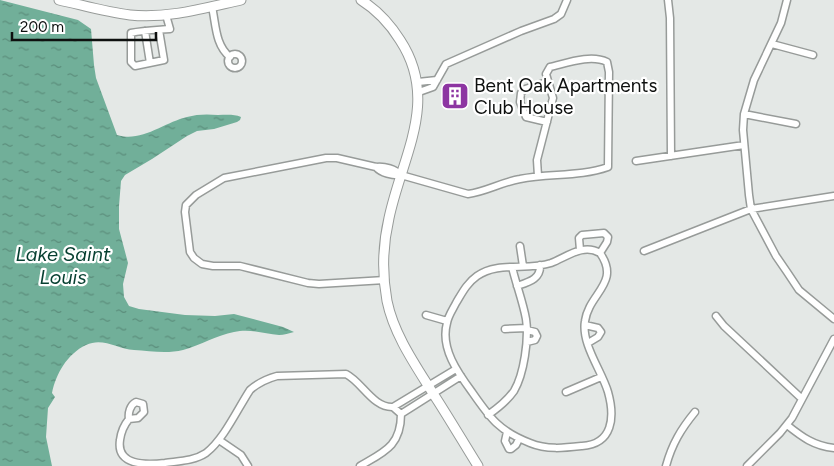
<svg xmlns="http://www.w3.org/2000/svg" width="834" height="466" font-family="Figtree,sans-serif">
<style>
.water{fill:url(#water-ripples)}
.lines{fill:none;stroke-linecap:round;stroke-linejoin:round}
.minor-casing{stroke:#979b99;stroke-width:9}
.major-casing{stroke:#979b99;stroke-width:11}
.minor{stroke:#fff;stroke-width:6}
.major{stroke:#fff;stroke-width:9}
.labels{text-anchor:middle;stroke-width:4.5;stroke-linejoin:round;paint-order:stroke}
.poi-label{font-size:19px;fill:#0e100f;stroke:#fff;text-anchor:start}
.water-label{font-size:20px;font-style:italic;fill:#063f30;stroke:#fff}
</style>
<defs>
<pattern id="water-ripples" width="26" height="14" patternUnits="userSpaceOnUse" patternTransform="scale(1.25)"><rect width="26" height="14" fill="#71af99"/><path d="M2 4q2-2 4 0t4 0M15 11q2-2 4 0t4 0" fill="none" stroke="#5b8d7b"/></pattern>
</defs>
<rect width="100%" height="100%" fill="#e4e8e6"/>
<!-- water -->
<path class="water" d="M0 0 78 20 91 29 94 65 96 78 117 135C141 143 165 122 187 117 197 114 208 114 218 115 226 115 234 114 241 117L240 120 237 122 214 129 197 131 187 136 152 159 125 175 121 181 119 206V229L128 263 123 284 124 297 129 306 139 309 185 315 215 316 234 314 283 327 294 332C289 333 284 335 279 335 264 334 250 328 234 332 217 335 201 345 183 350 167 354 150 351 134 350 117 349 103 337 86 345 67 354 56 374 52 393L55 397 48 408 46 437 52 466H0Z"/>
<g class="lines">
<defs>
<path id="minor" d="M668 0 670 18 671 156
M787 0 781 23 754 80 744 114 743 130 749 195 751 209 776 256 787 272 799 290 834 319
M212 7C216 24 215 45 230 57
M159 30 164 60 135 66 131 62V33C144 30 157 30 170 29L166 15
M145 31 150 63
M772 44 813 55
M228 61a7 7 0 1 1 14 0a7 7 0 1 1-14 0Z
M418 82 437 80
M419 92 433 87 446 64 521 31 554 19 561 14 567 0
M744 114 796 124
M547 122 526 117 520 102 521 93 525 89 547 82
M636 161 744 145
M376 167C381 173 393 176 401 175L468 194C485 192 502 182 520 179 549 173 580 177 608 167L609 72 607 62C591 54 567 63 550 67L546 74 553 98 537 160 538 176
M520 246 523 266
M580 250 579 238 582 235 604 233 608 237 607 242 600 253C621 283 589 293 585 321 581 344 602 371 608 392 615 417 613 444 582 446 564 448 547 450 530 443 499 431 490 418 472 392 458 373 440 348 447 323 448 316 453 309 456 303 462 293 467 283 477 276 498 261 527 271 551 263 567 257 583 243 600 253
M644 251 751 209 834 196
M385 280 319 284 308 283 240 266H213L202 264 194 258 190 252 185 212 186 205 196 195 224 178 326 158H337L376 167C385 166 395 169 401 175
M517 286C529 282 541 279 540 265
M426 315 447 321
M716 316 724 326 801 398
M585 325 598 328 601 332 598 337 588 343
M505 329 527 328
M527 330 535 332 537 336 535 340 527 342
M566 392 601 377
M136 402 143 404 144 412 138 418 129 419C128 413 130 405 136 402Z
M401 414 461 376
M488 415C498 408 507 401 514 391 524 374 529 339 526 319 523 302 516 284 512 267
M129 419C124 425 121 432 120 440 116 466 146 465 165 463 179 461 194 461 206 453 224 439 237 410 250 390 258 383 266 379 277 376L346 374C362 382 373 408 393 407L456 369
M787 425C802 437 814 446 834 448
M507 432 505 441 509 449H511L516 445 519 439
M219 440 241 455 248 466
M360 466C384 452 401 446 401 414L393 407
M666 466C672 444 681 429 695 412
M747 466 780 433 792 418 834 339"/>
<path id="major" d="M59 0C82 5 106 12 130 15 167 19 205 8 241 0
M361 0C377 10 390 24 400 40 440 101 402 156 389 218 383 244 382 274 387 301 394 335 416 366 434 395 449 418 463 442 478 466"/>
</defs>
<!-- minor casing -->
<use href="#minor" class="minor-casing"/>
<!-- major casing -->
<use href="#major" class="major-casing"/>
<!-- minor -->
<use href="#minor" class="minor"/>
<!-- major -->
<use href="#major" class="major"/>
</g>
<!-- icons -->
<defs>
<symbol id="building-square" viewBox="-11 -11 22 22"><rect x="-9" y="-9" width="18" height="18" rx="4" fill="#8d35a2" stroke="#fff"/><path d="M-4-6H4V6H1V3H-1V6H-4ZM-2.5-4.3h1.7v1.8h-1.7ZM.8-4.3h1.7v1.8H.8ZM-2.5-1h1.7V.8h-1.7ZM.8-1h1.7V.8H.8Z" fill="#fff"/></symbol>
</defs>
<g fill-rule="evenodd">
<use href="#building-square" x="439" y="80" width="32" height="32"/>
</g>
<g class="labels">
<!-- poi labels -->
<g class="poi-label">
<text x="474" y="92">Bent Oak Apartments<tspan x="474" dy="22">Club House</tspan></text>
</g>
<!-- water labels -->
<g class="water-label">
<text x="63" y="261">Lake Saint<tspan x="63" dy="23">Louis</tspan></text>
</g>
</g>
<!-- scale -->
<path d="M12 32v8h144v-8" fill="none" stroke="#0e100f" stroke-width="2.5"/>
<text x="20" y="32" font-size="15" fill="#0e100f" stroke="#ffffff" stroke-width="4" paint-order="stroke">200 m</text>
</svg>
